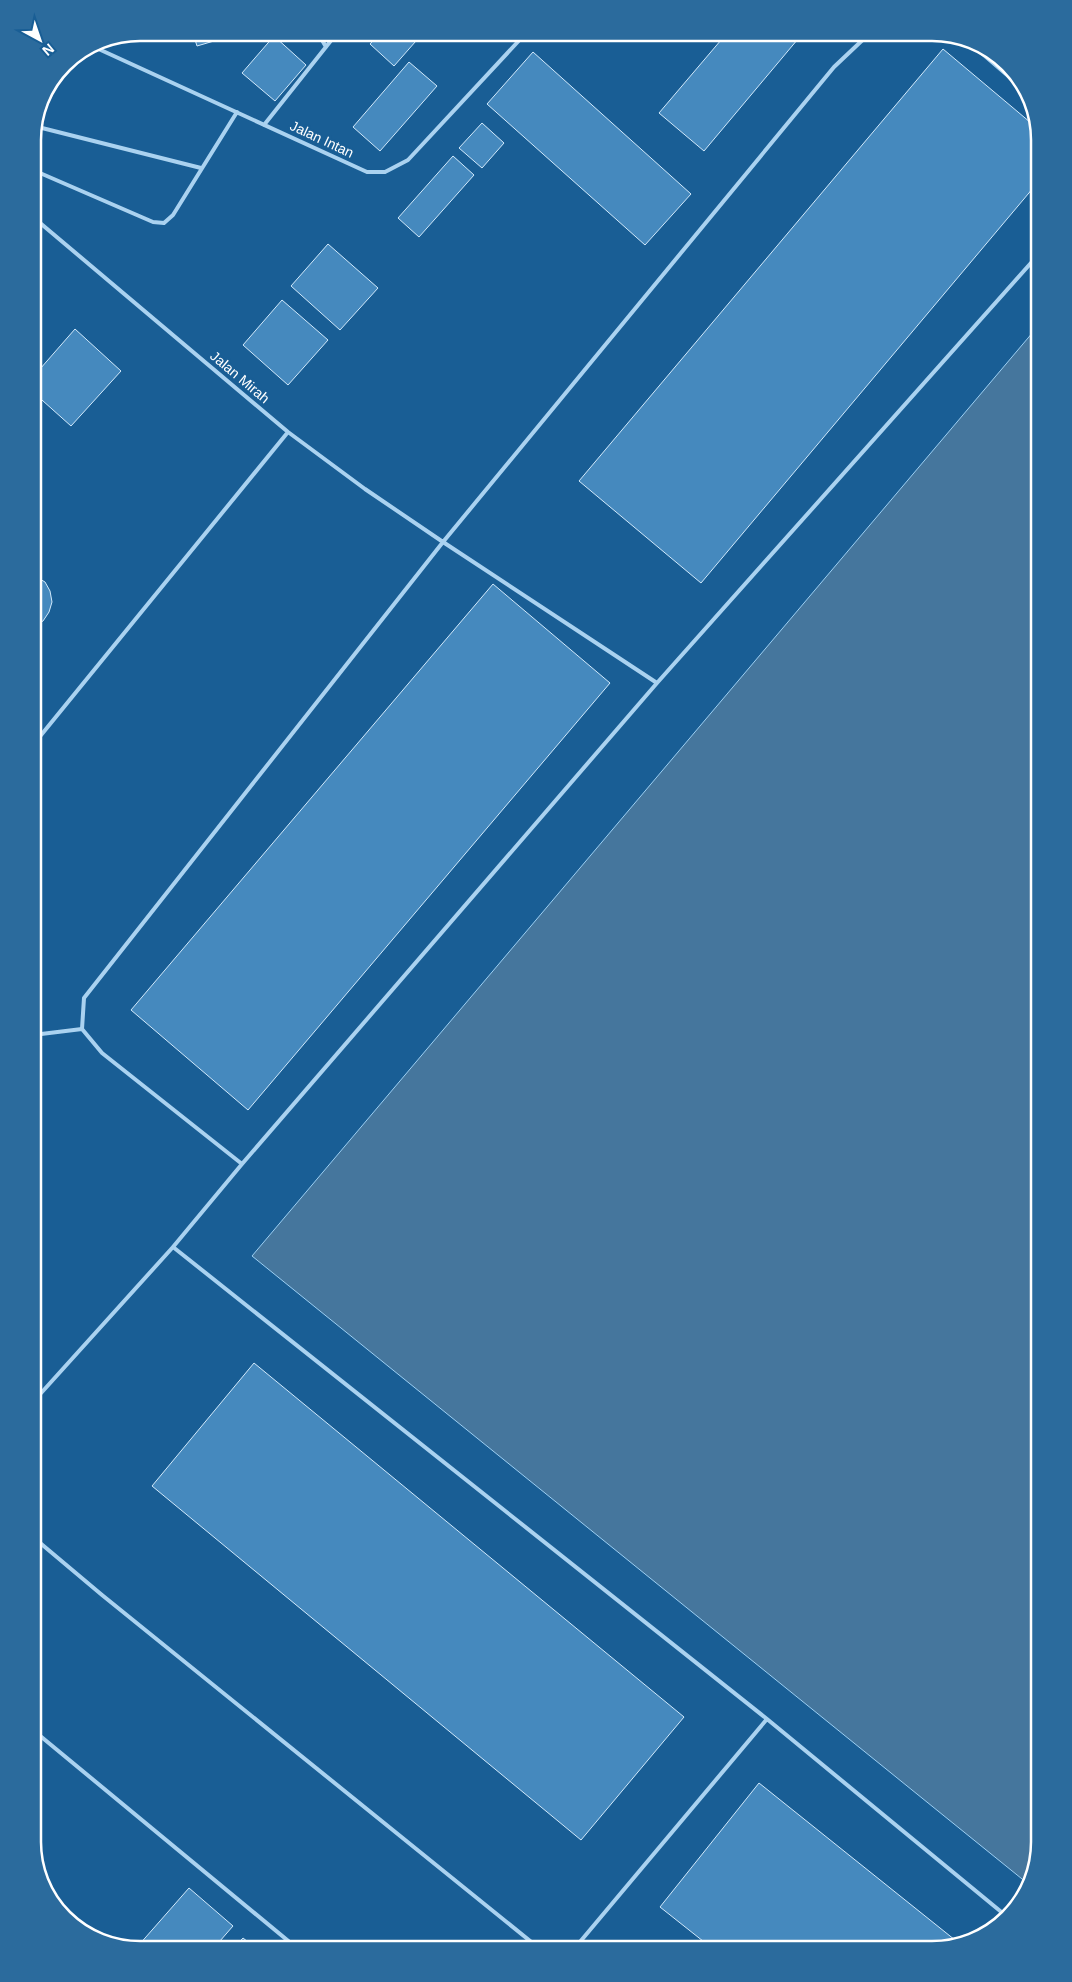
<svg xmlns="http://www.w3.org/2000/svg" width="1072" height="1982" font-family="Arial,sans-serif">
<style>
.water{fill:#45769d;stroke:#9dcff2}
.building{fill:#4589be;stroke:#d1e9fb}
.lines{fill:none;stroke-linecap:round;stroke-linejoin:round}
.lane{stroke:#aad2f0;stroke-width:4}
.labels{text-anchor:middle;stroke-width:4.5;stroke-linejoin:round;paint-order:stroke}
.street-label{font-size:14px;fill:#fff;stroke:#195e95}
.rim{fill:none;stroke:#fff;stroke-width:2.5}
</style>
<rect width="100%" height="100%" fill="#195e95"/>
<!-- water -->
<path class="water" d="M1039 325V1842L1027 1883 252 1256Z"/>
<!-- building -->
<path class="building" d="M193 33H241L197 46Z
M380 33H423L394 66 370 44Z
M727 33H803L704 151 659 113Z
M274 36 306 65 275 101 242 73Z
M943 49 1037 128 1040 140 1039 181 701 583 579 481Z
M533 52 691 194 645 245 487 104Z
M409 62 437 86 380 151 353 127Z
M482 123 504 143 482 168 459 148Z
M453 156 474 175 419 237 398 218Z
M328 244 378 288 340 330 291 286Z
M282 300 328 340 288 385 243 345Z
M75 329 121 371 71 426 33 392V377Z
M33 575 45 582 50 591 52 602 49 612 43 621 33 627Z
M493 584 610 683 248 1110 131 1010Z
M254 1363 684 1717 581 1840 152 1486Z
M759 1783 960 1944 932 1950 713 1949 660 1907Z
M189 1888 233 1926 213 1949H141L138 1946Z
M243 1938 257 1949H233Z"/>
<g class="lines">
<!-- lane -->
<path class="lane" d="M318 33 326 47
M971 44 1020 86
M92 46 367 172H385L408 160 526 33
M264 125 337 33
M34 126 201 168
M33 170 153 222 164 223 173 215 237 112
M33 217 288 432 365 489 443 542 657 683
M33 745 288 432
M33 1035 82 1029
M242 1164 102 1053 82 1029 84 998 443 542 834 67 870 33
M33 1402 173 1247
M33 1537 102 1595 540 1949
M33 1730 298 1949
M1005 1915 767 1719 173 1247 242 1164 657 683 1039 254
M574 1949 767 1719"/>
</g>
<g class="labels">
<!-- street labels -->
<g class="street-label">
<text transform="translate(322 139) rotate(25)" y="5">Jalan Intan</text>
<text transform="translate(240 377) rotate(40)" y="5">Jalan Mirah</text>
</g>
</g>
<!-- crop -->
<path d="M0 0H1072V1982H0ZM140 41H932A99 99 0 0 1 1031 140V1842A99 99 0 0 1 932 1941H140A99 99 0 0 1 41 1842V140A99 99 0 0 1 140 41Z" fill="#2b6b9d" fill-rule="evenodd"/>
<path class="rim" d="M140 41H932A99 99 0 0 1 1031 140V1842A99 99 0 0 1 932 1941H140A99 99 0 0 1 41 1842V140A99 99 0 0 1 140 41Z"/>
<!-- north arrow -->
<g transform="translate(40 40) rotate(140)" stroke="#195e95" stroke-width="4" paint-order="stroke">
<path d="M0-4L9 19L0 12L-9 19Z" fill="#ffffff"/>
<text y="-8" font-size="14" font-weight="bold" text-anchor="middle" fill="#ffffff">N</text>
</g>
</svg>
